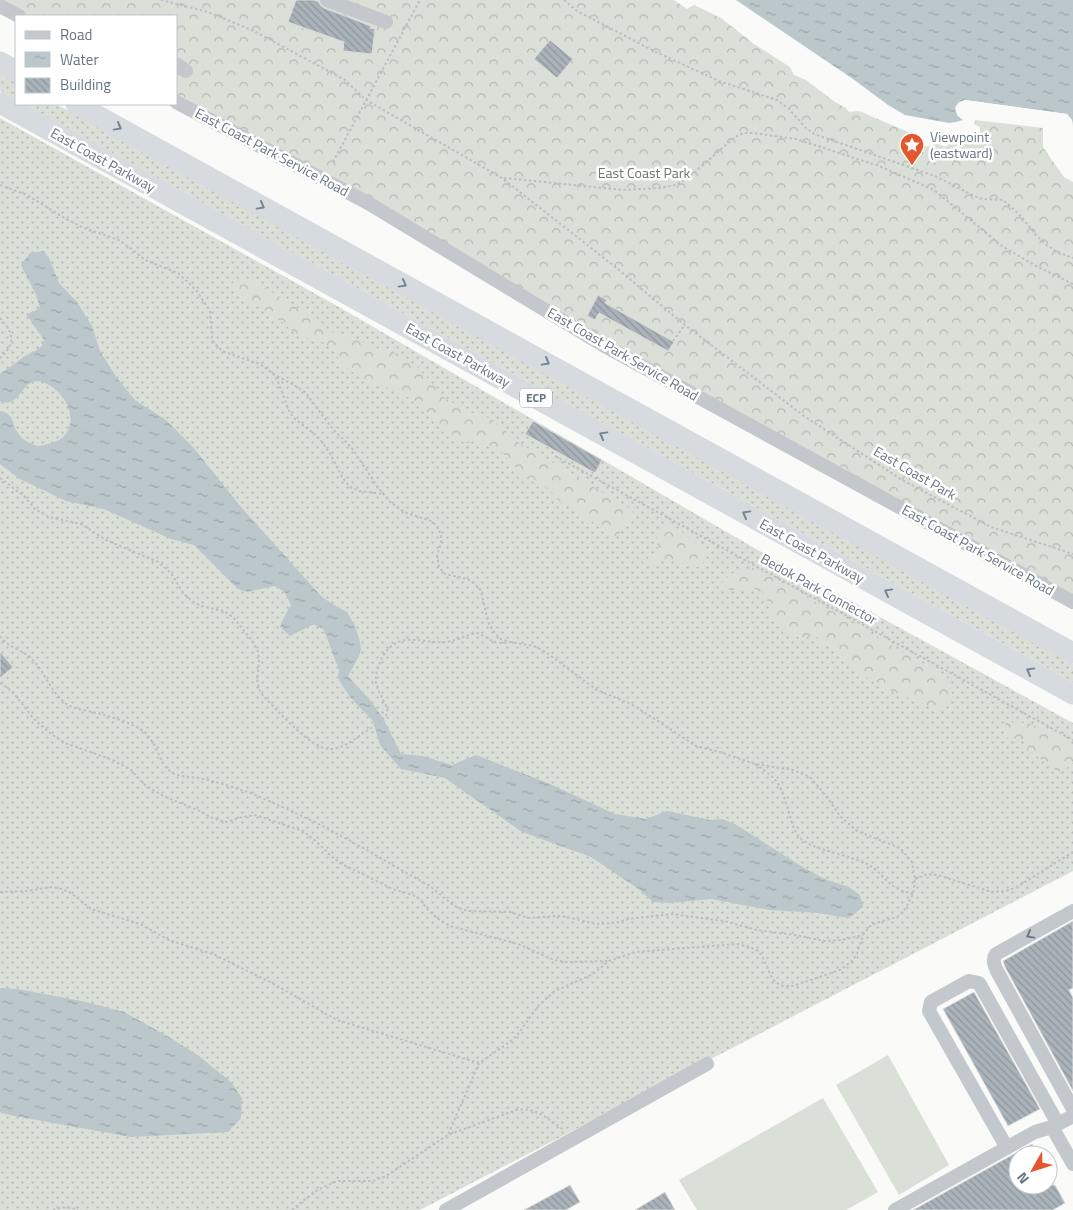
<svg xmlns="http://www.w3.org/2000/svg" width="1073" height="1210" font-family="'Titillium Web',sans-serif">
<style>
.grass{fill:url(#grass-dots)}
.forest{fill:url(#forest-crowns)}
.garden{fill:#dadfd7}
.water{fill:url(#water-ripples)}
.pier{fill:#fafaf8}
.building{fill:url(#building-back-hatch);stroke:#dcdcda}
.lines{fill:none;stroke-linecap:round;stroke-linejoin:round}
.path{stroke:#bbbfc2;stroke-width:2;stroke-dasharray:2.5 2.5;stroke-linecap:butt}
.minor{stroke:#c3c8cc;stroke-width:14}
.highway{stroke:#d6dbdf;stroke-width:21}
.oneway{stroke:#768591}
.oneway2{stroke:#6a7a87}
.labels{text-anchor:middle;stroke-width:5;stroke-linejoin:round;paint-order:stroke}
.shield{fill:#fff;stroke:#939fa8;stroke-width:1}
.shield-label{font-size:12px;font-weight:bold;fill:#657683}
.poi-label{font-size:14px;fill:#657683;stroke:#fff;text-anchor:start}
.street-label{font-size:14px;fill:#657683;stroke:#fff}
.park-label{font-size:14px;fill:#687a64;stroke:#fff}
</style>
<defs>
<pattern id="grass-dots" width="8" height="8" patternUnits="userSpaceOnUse" patternTransform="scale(1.25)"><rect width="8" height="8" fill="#dadfd7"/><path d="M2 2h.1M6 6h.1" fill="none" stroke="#b4b9b4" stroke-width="1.8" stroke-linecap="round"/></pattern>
<pattern id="forest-crowns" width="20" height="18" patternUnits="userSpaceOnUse" patternTransform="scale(1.25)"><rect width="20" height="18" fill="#dadfd7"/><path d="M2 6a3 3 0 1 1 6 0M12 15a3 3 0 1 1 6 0" fill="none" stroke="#b4b9b4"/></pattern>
<pattern id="water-ripples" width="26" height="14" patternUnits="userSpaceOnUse" patternTransform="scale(1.25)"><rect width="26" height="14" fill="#bbc7cb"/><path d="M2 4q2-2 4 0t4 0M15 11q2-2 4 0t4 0" fill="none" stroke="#9ca6aa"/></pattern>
<pattern id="building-back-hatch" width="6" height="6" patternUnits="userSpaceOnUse" patternTransform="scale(1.25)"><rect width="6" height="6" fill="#aab3b9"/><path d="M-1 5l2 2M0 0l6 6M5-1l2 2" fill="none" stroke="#8e969c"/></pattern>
</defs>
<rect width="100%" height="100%" fill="#fafaf8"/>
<!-- grass -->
<path class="grass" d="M0 73 16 82V100L0 91Z
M23 104H56L1073 664V682Z
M0 118 339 307 756 549 1073 723V871L420 1210H0Z"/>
<!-- forest -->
<path class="forest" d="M0 0H674L687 9 694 5 721 18 754 44 790 67 794 75 806 80 835 102 846 108 849 112 859 111 915 135 911 140C918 145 923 147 932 146L935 142 945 147 954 141 962 144 967 141 969 142 980 132V127L974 124 975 120 1043 128V147L1056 166 1064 177 1073 182V596L578 330 176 98V16H28Z
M243 276 268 290 319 321 329 331 353 338 377 349 398 354 415 365 445 398 467 412 478 414 493 420 507 432 516 441 629 508 635 515 618 528 621 535 611 536 605 532 603 525 584 520 571 507 561 503 548 488 538 485 523 476 505 455 494 446 472 442 467 443 451 439 443 432 420 403 384 386 368 383 344 366 330 347 321 341 301 337 293 332 285 324 260 307 244 302 236 293 231 284Z
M671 524C684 534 697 543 707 554L706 560 698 567 688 565 668 558 651 567 644 564 642 559 650 557 658 551C657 538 654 526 671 524Z
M756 568 947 677 953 698 939 711 922 703 881 687 857 671 846 661 834 648 822 645 817 637H793L785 635 770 614 768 602 764 594 755 589 730 590 719 586C732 571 736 570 756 568Z
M1006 722 1027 723 1056 733 1073 747V763L1061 772 1049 767 1036 755 1024 749V740L1003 737Z"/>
<!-- garden -->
<path class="garden" d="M888 1055 949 1165 899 1195 836 1085Z
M823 1098 878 1192 846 1210H697L679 1180Z"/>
<!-- water -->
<path class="water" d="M736 0H1073V127L1072 120 1067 114 965 100 958 103 957 115 963 120 956 122 949 123 905 115 888 105 853 79Z
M44 251 50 260 59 283 77 302 92 326 100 351 117 378 135 400 166 420 193 447 241 507 322 597 334 605 347 612 354 624 359 638 361 648 360 654 348 676 370 700 383 718 401 754 422 756 452 765 476 755 550 784 615 814 646 819 667 811 710 820 722 819 735 824 804 868 827 880 849 887 860 895 863 907 849 918 818 913 770 910 711 899 670 903 653 902 640 890 591 857 522 832 445 778 401 769 380 745 373 721 350 697 340 682 338 677 339 670 324 630 314 624 290 636 280 627 284 617 291 605 284 591 274 586 247 592 238 589 194 545 171 539 104 509 66 501 20 479 0 464V411C15 414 11 424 18 433 20 437 25 441 30 443 31 443 35 446 37 446 41 446 47 444 52 443 84 433 70 393 45 383 20 373 23 410 0 401V374L25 356 35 351 42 346 44 340 26 314 35 311 40 307 36 295 21 265 30 253Z
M0 988 18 989 86 1002 124 1012 169 1037 199 1056 231 1082 242 1098 241 1118 228 1132 131 1137 9 1115 0 1112Z"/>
<!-- pier -->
<path class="pier" d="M965 100 1067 114 1072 120 1073 127 1068 133H1058L1060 131 1067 130 1070 126V121L1066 116 965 103 960 105 958 109 959 114 965 120H963L957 115 955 108 958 103Z"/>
<!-- building -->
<path class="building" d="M296 0H314L318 2 321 6 324 8 371 26 370 28 375 29 372 54 343 51 344 42 288 22Z
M550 40 573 59 557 78 534 59Z
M598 295 607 300 605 303 674 342 668 351 599 313 595 320 587 316Z
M533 421 602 460 595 473 525 434Z
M0 652 13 667 0 678Z
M1073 921V988L1069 990 1073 998V1091L1005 967 1003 961Z
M974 992 1040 1109 1008 1126 943 1009Z
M1032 1144 1038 1155H1018V1185H1055L1065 1203 1053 1210H913Z
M570 1185 580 1202 566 1210H524Z
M665 1192 675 1210H635Z"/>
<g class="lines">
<!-- path -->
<path class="path" d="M161 0 208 12 254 31 345 80 366 100 502 178 614 266 685 325 804 416 902 480 991 527 1073 554
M564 0 577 11 656 52 719 81 777 100 788 108 805 127 814 134 935 176 974 196 982 199 1003 200 1019 214 1036 235 1045 244 1057 252 1073 258
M333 162 420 0
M504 178 623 190 660 188 675 185 688 178 735 137 743 133H753L796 139 879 166 934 190 1002 246 1034 265 1073 284
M0 185 27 195 66 219 84 228 119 240 133 250 145 260 178 273 196 290 210 311 212 338 214 343 222 351 260 364 275 375 294 385 305 392 332 428 351 447 377 486 389 501 404 512 431 521 436 525 439 530 441 536V542L437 556 439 567 445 574 467 579 473 582 477 586 481 591 488 622 495 634 501 639 510 642 534 646 547 653 597 690 631 704 661 723 696 746 723 753 755 764 793 770 810 777 827 797 840 816 857 831 900 848 912 862 915 879 913 894 904 911 897 917 882 921 871 925 863 935 857 954 852 961 840 970 793 986H783L775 982 771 976 762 956 758 951 750 947 737 944 635 952 609 961 593 974 555 991 539 1005 518 1034 511 1041 479 1063 448 1135
M0 318C14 333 16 344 0 358
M673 341 685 325
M276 377 290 413 295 419 317 436 322 442 331 455 342 477 350 487 359 491 383 494
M555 456 1073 740
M0 478 24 496 35 509 49 517 81 524 106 540 158 562 170 572 184 594 192 601 201 606 224 611 234 618 253 642 258 652 259 661 257 680 259 689 263 696C278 710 311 750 331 749 344 748 355 739 365 732 370 729 387 718 387 713 388 709 386 705 384 702 376 684 372 682 380 663 382 656 387 649 393 645 407 634 429 644 446 642 457 641 467 634 478 633 493 640 492 645 509 642
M0 636C7 647 21 649 31 658 45 671 51 694 68 705 78 710 90 711 101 714 114 718 129 722 140 729 158 739 158 766 173 773 183 778 193 776 203 779 218 782 233 787 247 792 257 795 268 801 278 805 327 826 373 854 419 880L430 886 453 905 461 909 469 911 510 912 528 918 558 916 567 917 596 924 616 923 628 919 672 914 724 921 757 930 795 935 824 941 842 940 863 935
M0 683 13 692 33 718 51 734 65 743 113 760 131 770 145 785 163 796 200 811 210 817 225 822 234 820 238 818 255 815 303 831 318 843 329 854 340 863 393 889 413 895 420 899 427 909 437 918 450 926 518 944 554 960 565 962 609 961
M755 764C782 781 781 788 790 816 792 823 794 831 799 837 810 850 852 855 869 865 878 870 884 879 892 885 898 890 906 892 913 894
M915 879 927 874 937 875 992 892 1006 891 1017 887 1073 852
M0 892 26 891 52 887 62 889 71 893 91 909 140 924 169 940 215 955 272 983 337 1020 479 1063
M53 1210C62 1207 69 1206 78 1210
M292 1210 304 1200 319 1189 337 1181H373L386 1176 448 1135 516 1110C535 1106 549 1120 564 1130"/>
<!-- minor -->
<path class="minor" d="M327 0 386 22
M0 6 19 16
M176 64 186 71
M176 102 368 203 603 345 1073 602
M1073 911 996 954C992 960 994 964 997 971L1073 1109
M1052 1127 1073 1164
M1007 1148 929 1011 931 1002 969 981 979 983 1058 1124
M446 1210 707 1064
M895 1210 1035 1132 1052 1127 1073 1116"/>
<!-- highway -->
<path class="highway" d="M0 62 16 71
M0 103 1073 694
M76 104 1073 653"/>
</g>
<!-- one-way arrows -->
<defs><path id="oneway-chevron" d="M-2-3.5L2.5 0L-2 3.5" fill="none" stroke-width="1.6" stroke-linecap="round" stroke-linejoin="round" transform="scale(1.25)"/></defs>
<g class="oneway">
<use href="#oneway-chevron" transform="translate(118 127) rotate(29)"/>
<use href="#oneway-chevron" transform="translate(261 206) rotate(29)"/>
<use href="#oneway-chevron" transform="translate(403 284) rotate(29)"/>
<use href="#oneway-chevron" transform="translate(546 362) rotate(29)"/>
<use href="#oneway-chevron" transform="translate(603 435) rotate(-151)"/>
<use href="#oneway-chevron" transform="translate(746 514) rotate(-151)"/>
<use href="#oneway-chevron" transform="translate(888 592) rotate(-151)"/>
<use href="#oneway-chevron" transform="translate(1030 671) rotate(-151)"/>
</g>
<use class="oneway2" href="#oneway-chevron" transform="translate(1030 935) rotate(151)"/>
<!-- icons -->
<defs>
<symbol id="sight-pin" viewBox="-11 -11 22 30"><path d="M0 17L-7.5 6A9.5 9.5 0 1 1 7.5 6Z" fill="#e4572e" stroke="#fff"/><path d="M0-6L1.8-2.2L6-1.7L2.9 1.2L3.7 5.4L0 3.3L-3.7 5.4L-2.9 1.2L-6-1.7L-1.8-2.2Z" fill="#fff"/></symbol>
</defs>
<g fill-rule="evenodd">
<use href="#sight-pin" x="898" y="131" width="28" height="38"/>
</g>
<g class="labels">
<!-- shield labels -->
<rect class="shield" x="520" y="388.5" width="32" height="19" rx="4"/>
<g class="shield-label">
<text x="536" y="402">ECP</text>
</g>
<!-- poi labels -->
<g class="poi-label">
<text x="930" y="142">Viewpoint<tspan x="930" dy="16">(eastward)</tspan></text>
</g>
<!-- street labels -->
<g class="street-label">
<text transform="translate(272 152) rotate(28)" y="5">East Coast Park Service Road</text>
<text transform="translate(103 160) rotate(29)" y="5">East Coast Parkway</text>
<text transform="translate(623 354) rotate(30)" y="5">East Coast Park Service Road</text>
<text transform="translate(458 355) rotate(29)" y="5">East Coast Parkway</text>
<text transform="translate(915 473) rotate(30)" y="5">East Coast Park</text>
<text transform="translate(978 550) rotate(29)" y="5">East Coast Park Service Road</text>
<text transform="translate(812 551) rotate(29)" y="5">East Coast Parkway</text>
<text transform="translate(819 589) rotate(29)" y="5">Bedok Park Connector</text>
</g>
<!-- park labels -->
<g class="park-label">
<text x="644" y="178">East Coast Park</text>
</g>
</g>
<!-- legend -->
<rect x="15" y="15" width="162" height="90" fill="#ffffff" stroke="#c1c8cd"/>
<rect x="25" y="31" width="25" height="8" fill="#c3c8cc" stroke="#c1c8cd"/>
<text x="60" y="40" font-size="15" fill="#657683">Road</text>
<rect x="25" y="52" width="25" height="15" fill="url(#water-ripples)" stroke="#c1c8cd"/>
<text x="60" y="65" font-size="15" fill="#657683">Water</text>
<rect x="25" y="78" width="25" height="15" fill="url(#building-back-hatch)" stroke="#c1c8cd"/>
<text x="60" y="90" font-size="15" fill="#657683">Building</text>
<!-- north arrow -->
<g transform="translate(1033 1170) rotate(231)"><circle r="24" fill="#ffffff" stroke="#c1c8cd"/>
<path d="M0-4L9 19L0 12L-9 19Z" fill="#e4572e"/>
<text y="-8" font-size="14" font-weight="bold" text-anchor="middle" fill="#657683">N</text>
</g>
</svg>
